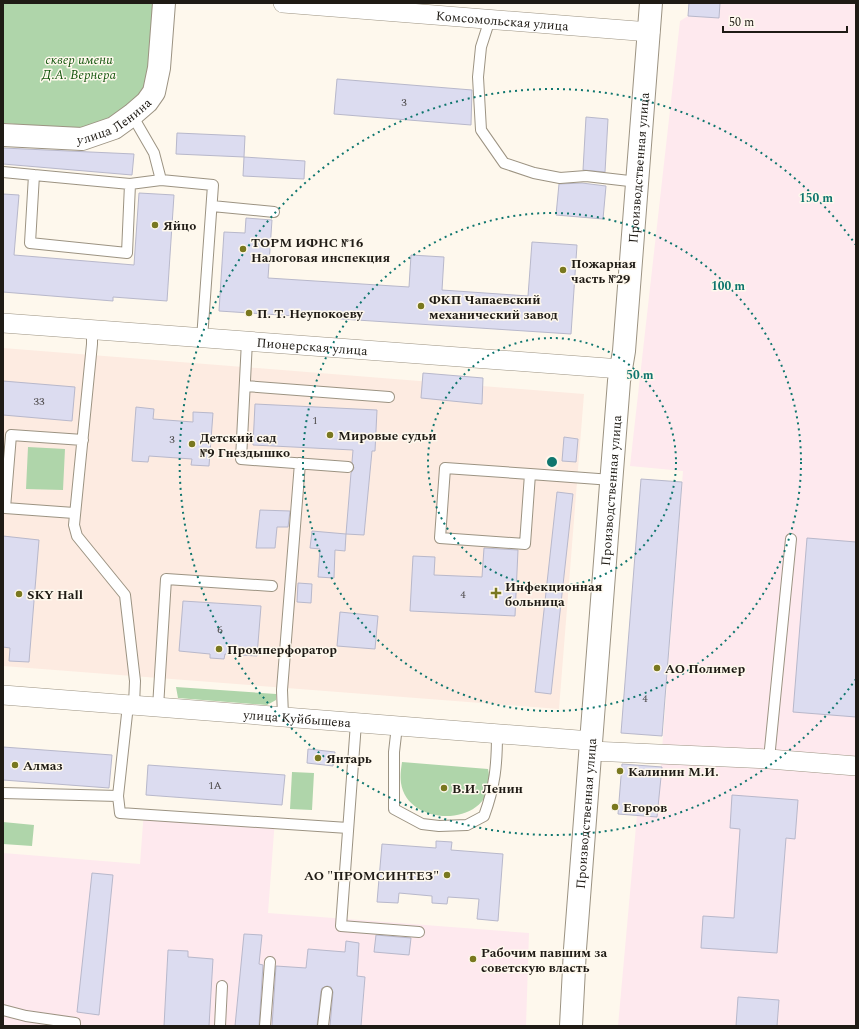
<svg xmlns="http://www.w3.org/2000/svg" width="859" height="1029" font-family="Spectral,serif">
<style>
.commercial{fill:#fdebe1}
.industrial{fill:#fee9ee}
.green{fill:#afd5aa}
.building{fill:#dcdcf0;stroke:#b8b8cb}
.lines{fill:none;stroke-linecap:round;stroke-linejoin:round}
.service-casing{stroke:#9c9382;stroke-width:12}
.minor-casing{stroke:#9c9382;stroke-width:20}
.tertiary-casing{stroke:#9c9382;stroke-width:24}
.service{stroke:#fff;stroke-width:10}
.minor{stroke:#fff;stroke-width:19}
.tertiary{stroke:#fff;stroke-width:22}
.ring{fill:none;stroke:#0f766e;stroke-width:2;stroke-dasharray:2 4}
.poi-dot{fill:#79781f;stroke:#fef8ed;stroke-width:1.5}
.labels{text-anchor:middle;stroke-width:3;stroke-linejoin:round;paint-order:stroke}
.number-label{font-size:11px;fill:#4e4b4c}
.street-label{font-size:13px;fill:#1f1b15;stroke:#fef8ed}
.park-label{font-size:13px;font-style:italic;fill:#14560d;stroke:#fef8ed}
.poi-label{font-size:13px;font-weight:bold;fill:#1f1b15;stroke:#fef8ed;text-anchor:start}
.centre{fill:#0f766e;stroke:#fef8ed;stroke-width:2}
.ring-label{font-size:12px;text-anchor:middle;font-weight:bold;fill:#0f766e;stroke:#fef8ed;stroke-width:3;stroke-linejoin:round;paint-order:stroke}
</style>
<rect width="100%" height="100%" fill="#fef8ed"/>
<!-- commercial -->
<path class="commercial" d="M3 348 584 394 559 709 3 666Z"/>
<!-- industrial -->
<path class="industrial" d="M720 3H856V1026H618L637 815 657 817 683 471 630 466 680 21 688 16 719 18Z
M144 810 275 819 268 913 529 933 526 1026H3V853L140 864Z"/>
<!-- green -->
<path class="green" d="M3 3H156L147 83 137 101 117 119 77 129 3 123Z
M28 447 65 449 63 490 26 489Z
M176 687 276 694V700L267 705 178 698Z
M402 762 488 769C501 827 408 831 401 783 400 776 401 769 402 762Z
M292 772 314 773 312 810 290 809Z
M3 822 34 825 32 846 3 844Z"/>
<!-- building -->
<path class="building" d="M689 3H720L719 18 688 16Z
M337 79 472 90 471 125 334 114Z
M586 117 608 119 605 172 583 170Z
M177 133 245 136 244 157 176 154Z
M3 148 134 154 132 175 3 164Z
M244 157 305 161 304 179 243 176Z
M582 183 606 186 603 219 556 215 559 184Z
M139 193 174 195 167 301 113 297V301L3 292V194L19 195 14 255 134 265Z
M246 218 272 220 268 278 409 287 411 255 444 257 442 290 528 296 532 242 577 245 571 334 219 311 224 232 245 233Z
M423 373 483 378 482 404 421 398Z
M3 381 75 387 72 421 3 415Z
M255 404 377 410 375 451H372L364 535 346 534 351 473 354 468 352 462 353 450 253 445Z
M136 407 154 409 153 419 193 422V412L213 413 209 466 191 465 192 459 149 456 148 462 132 461Z
M564 437 578 439 576 462 562 461Z
M641 479 682 482 662 736 621 733Z
M557 492 573 494 551 694 535 692Z
M260 510 290 511 288 527H277L275 548H256Z
M312 531 346 534 345 551 335 550 334 578 318 577 320 549 310 548Z
M3 536 39 540 29 662 9 661 10 648 3 647Z
M807 538 856 542V717L793 712Z
M484 548 518 550 515 616 410 611 413 556 435 557 434 575 482 577Z
M298 583 312 584 311 603 297 602Z
M183 601 261 606 257 656 225 654 224 659 210 658V654L179 651Z
M340 612 378 616 375 649 337 646Z
M3 747 112 755 109 788 3 780Z
M308 749 335 752 333 766 307 763Z
M622 764 662 767 657 817 618 814Z
M148 765 285 775 282 805 146 795Z
M732 795 798 800 795 839 786 838 777 953 701 948 703 916 734 918 740 829 730 828Z
M436 841 452 842 451 850 503 854 498 921 477 919 479 899 448 897 447 904 432 903V896L399 893 398 903 377 902 382 844 436 848Z
M92 873 113 875 99 1015 77 1012Z
M244 934 262 935 259 964 263 965 259 1026H235Z
M376 935 411 938 409 955 374 952Z
M346 941 359 943 357 976 365 977 361 1026H330L333 992 331 987 327 986 322 988 321 991 317 1026H272L276 966 306 968 308 949 345 952Z
M168 950 188 951V957L213 959 209 1026H164Z
M738 997 779 1000 777 1026H736Z"/>
<g class="lines">
<defs>
<path id="service" d="M490 19 481 47 478 77 481 130 504 163 534 173 560 178 586 176 638 182
M132 115 154 153 161 180 213 185 202 339
M3 172 34 175 30 243 127 253 130 184 161 180
M34 175 130 184
M212 206 274 212
M92 331V344L74 525 77 536 125 595 135 681 134 705
M247 341 241 459 348 467
M245 386 389 397
M530 474 445 468 440 538 525 544 530 474 612 480
M74 513 5 508 11 435 83 440
M128 705 118 796 120 813 348 828
M158 707 166 579 272 586
M283 716 282 690 300 463
M356 723 341 926 419 932
M397 726 394 752V809L422 824 439 826 467 825 484 816C495 786 497 765 497 734
M769 759 791 539
M3 793 118 796
M3 1010 26 1016 75 1023V1026
M220 1026 222 986
M265 1026 270 962
M323 1026 327 992"/>
<g id="minor">
<path id="s1" d="M283 3 650 32"/>
<path id="s2" d="M3 323 621 369"/>
<path id="s3" d="M3 695 591 741"/>
<path d="M591 751 769 759 856 766"/>
</g>
<g id="tertiary">
<path id="s4" d="M3 135 82 139 114 128 132 115 147 102 154 92 159 68 164 3"/>
<path id="s5" d="M571 1026 575 949 619 381 624 351 651 3"/>
</g>
</defs>
<!-- service casing -->
<use href="#service" class="service-casing"/>
<!-- minor casing -->
<use href="#minor" class="minor-casing"/>
<!-- tertiary casing -->
<use href="#tertiary" class="tertiary-casing"/>
<!-- service -->
<use href="#service" class="service"/>
<!-- minor -->
<use href="#minor" class="minor"/>
<!-- tertiary -->
<use href="#tertiary" class="tertiary"/>
</g>
<!-- distance rings -->
<g class="ring">
<circle cx="552" cy="462" r="124"/>
<circle cx="552" cy="462" r="249"/>
<path d="M856 679A373 373 0 1 1 856 245"/>
</g>
<!-- markers -->
<g class="poi-dot">
<circle cx="155" cy="225" r="4"/>
<circle cx="243" cy="249" r="4"/>
<circle cx="563" cy="270" r="4"/>
<circle cx="421" cy="306" r="4"/>
<circle cx="249" cy="313" r="4"/>
<circle cx="330" cy="435" r="4"/>
<circle cx="192" cy="444" r="4"/>
<path d="M494 587h4v4h4v4h-4v4h-4v-4h-4v-4h4z"/>
<circle cx="19" cy="594" r="4"/>
<circle cx="219" cy="649" r="4"/>
<circle cx="657" cy="668" r="4"/>
<circle cx="318" cy="758" r="4"/>
<circle cx="15" cy="765" r="4"/>
<circle cx="620" cy="771" r="4"/>
<circle cx="444" cy="788" r="4"/>
<circle cx="615" cy="807" r="4"/>
<circle cx="447" cy="875" r="4"/>
<circle cx="473" cy="959" r="4"/>
</g>
<g class="labels">
<!-- number labels -->
<g class="number-label">
<text x="404" y="106">3</text>
<text x="39" y="405">33</text>
<text x="315" y="424">1</text>
<text x="172" y="443">3</text>
<text x="463" y="598">4</text>
<text x="220" y="633">6</text>
<text x="645" y="702">4</text>
<text x="215" y="789">1А</text>
</g>
<!-- street labels -->
<g class="street-label">
<text dy="5" stroke="none"><textPath href="#s1" startOffset="220">Комсомольская улица</textPath></text>
<text dy="5" stroke="none"><textPath href="#s4" startOffset="116">улица Ленина</textPath></text>
<text dy="5" stroke="none"><textPath href="#s5" startOffset="861">Производственная улица</textPath></text>
<text dy="5" stroke="none"><textPath href="#s2" startOffset="310">Пионерская улица</textPath></text>
<text dy="5" stroke="none"><textPath href="#s5" startOffset="537">Производственная улица</textPath></text>
<text dy="5" stroke="none"><textPath href="#s3" startOffset="295">улица Куйбышева</textPath></text>
<text dy="5" stroke="none"><textPath href="#s5" startOffset="213">Производственная улица</textPath></text>
</g>
<!-- park labels -->
<g class="park-label">
<text x="79" y="64">сквер имени<tspan x="79" dy="15">Д.А. Вернера</tspan></text>
</g>
<!-- poi labels -->
<g class="poi-label">
<text x="163" y="230">Яйцо</text>
<text x="251" y="247">ТОРМ ИФНС №16<tspan x="251" dy="15">Налоговая инспекция</tspan></text>
<text x="571" y="268">Пожарная<tspan x="571" dy="15">часть №29</tspan></text>
<text x="429" y="304">ФКП Чапаевский<tspan x="429" dy="15">механический завод</tspan></text>
<text x="257" y="318">П. Т. Неупокоеву</text>
<text x="338" y="440">Мировые судьи</text>
<text x="200" y="442">Детский сад<tspan x="200" dy="15">№9 Гнездышко</tspan></text>
<text x="505" y="591">Инфекционная<tspan x="505" dy="15">больница</tspan></text>
<text x="27" y="599">SKY Hall</text>
<text x="227" y="654">Промперфоратор</text>
<text x="665" y="673">АО Полимер</text>
<text x="326" y="763">Янтарь</text>
<text x="23" y="770">Алмаз</text>
<text x="628" y="776">Калинин М.И.</text>
<text x="452" y="793">В.И. Ленин</text>
<text x="623" y="812">Егоров</text>
<text x="439" y="880" text-anchor="end">АО "ПРОМСИНТЕЗ"</text>
<text x="481" y="957">Рабочим павшим за<tspan x="481" dy="15">советскую власть</tspan></text>
</g>
</g>
<circle cx="552" cy="462" r="6" class="centre"/>
<g class="ring-label">
<text x="816" y="202">150 m</text>
<text x="728" y="290">100 m</text>
<text x="640" y="379">50 m</text>
</g>
<!-- border -->
<rect width="859" height="1029" fill="none" stroke="#1f1b15" stroke-width="8"/>
<!-- scale -->
<path d="M723 26v6h124v-6" fill="none" stroke="#1f1b15" stroke-width="2"/>
<text x="729" y="26" font-size="12" fill="#1f1b15" stroke="#fef8ed" stroke-width="3" paint-order="stroke">50 m</text>
</svg>
